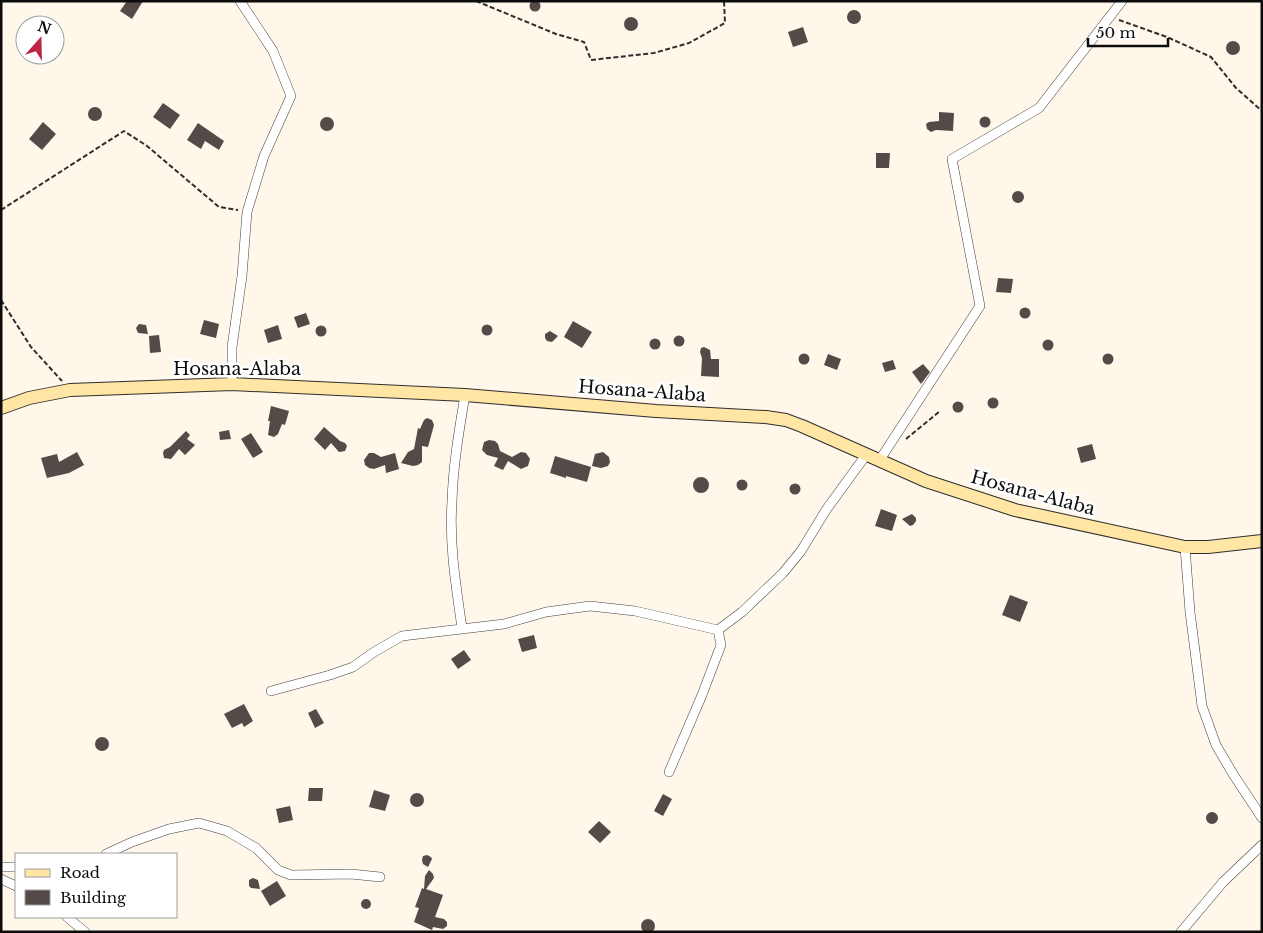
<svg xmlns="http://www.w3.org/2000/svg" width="1263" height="933" font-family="'Libre Baskerville',serif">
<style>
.building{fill:#544b48}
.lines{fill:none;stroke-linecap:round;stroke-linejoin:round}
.minor-casing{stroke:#3f3f3f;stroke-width:10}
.secondary-casing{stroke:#2e2e2e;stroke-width:14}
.path{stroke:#2e2e2e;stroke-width:2;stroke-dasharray:5 2.5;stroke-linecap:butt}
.minor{stroke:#fff;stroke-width:9}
.secondary{stroke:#ffe6a5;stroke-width:12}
.labels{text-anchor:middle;stroke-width:5;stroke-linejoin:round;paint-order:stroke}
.street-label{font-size:18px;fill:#0c0c0c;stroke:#fff}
</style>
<rect width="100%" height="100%" fill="#fff7ea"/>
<!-- building -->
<path class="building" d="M529.5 6a5.5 5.5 0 1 1 11 0a5.5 5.5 0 1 1-11 0Z
M127 1H143L132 19 120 11Z
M847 17a7 7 0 1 1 14 0a7 7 0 1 1-14 0Z
M624 24a7 7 0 1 1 14 0a7 7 0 1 1-14 0Z
M803 27 808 42 793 47 788 32Z
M1226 48a7 7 0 1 1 14 0a7 7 0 1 1-14 0Z
M163 103 180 115 170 129 153 117Z
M88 114a7 7 0 1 1 14 0a7 7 0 1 1-14 0Z
M939 112 954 113 953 131 936 130 931 132 927 129 926 124 929 122 939 121Z
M979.5 122a5.5 5.5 0 1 1 11 0a5.5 5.5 0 1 1-11 0Z
M320 124a7 7 0 1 1 14 0a7 7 0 1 1-14 0Z
M43 122 56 134 42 150 29 139Z
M198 123 224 141 219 150 205 141 201 149 187 140Z
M876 153H890L889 168H876Z
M1012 197a6 6 0 1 1 12 0a6 6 0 1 1-12 0Z
M998 278 1013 279 1011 293 996 292Z
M1019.5 313a5.5 5.5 0 1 1 11 0a5.5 5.5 0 1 1-11 0Z
M306 313 310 324 298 328 294 317Z
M204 320 219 324 216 338 200 334Z
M573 321 592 332 582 348 564 337Z
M139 324 146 325 148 334 138 333 136 328Z
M481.5 330a5.5 5.5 0 1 1 11 0a5.5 5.5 0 1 1-11 0Z
M278 325 282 339 268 343 264 330Z
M315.5 331a5.5 5.5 0 1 1 11 0a5.5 5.5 0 1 1-11 0Z
M550 331 558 336 552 342 547 341 545 338V334Z
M159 335 161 352 150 353 149 336Z
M673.5 341a5.5 5.5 0 1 1 11 0a5.5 5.5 0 1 1-11 0Z
M649.5 344a5.5 5.5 0 1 1 11 0a5.5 5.5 0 1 1-11 0Z
M1042.5 345a5.5 5.5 0 1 1 11 0a5.5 5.5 0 1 1-11 0Z
M704 347 710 350 711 359H719V377L701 376 702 358 700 352 701 348Z
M798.5 359a5.5 5.5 0 1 1 11 0a5.5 5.5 0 1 1-11 0Z
M1102.5 359a5.5 5.5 0 1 1 11 0a5.5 5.5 0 1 1-11 0Z
M828 354 841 359 837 370 824 365Z
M893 360 896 369 885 372 882 363Z
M923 364 930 372 921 384 912 372Z
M987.5 403a5.5 5.5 0 1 1 11 0a5.5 5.5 0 1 1-11 0Z
M952.5 407a5.5 5.5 0 1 1 11 0a5.5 5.5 0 1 1-11 0Z
M271 406 289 411 285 425 282 424 278 434 274 437 268 435 270 421H268Z
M427 418 432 420 434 425 428 447 422 446V462L418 465 413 466 401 463 408 452 414 449 418 428 420 429 424 420Z
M324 427 340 441 345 443 347 446 345 451 339 452 331 443 325 450 314 439Z
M229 430 231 439 220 440 219 432Z
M186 431 190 435 187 439 195 445 185 455 179 449 171 459 164 458 163 453 164 450 170 447Z
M251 433 263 452 253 458 241 439Z
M489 440 495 441 498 444 500 451 512 457 521 452 526 453 530 459 528 466 521 469 508 461 503 470 494 466 498 458 487 455 482 450 484 442Z
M1092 444 1096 459 1081 463 1077 448Z
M77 452 84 465 69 473 47 478 41 458 57 454 59 462Z
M603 452 609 457 610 462 608 466 601 468 592 466 595 454Z
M369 453H374L381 457 395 453 399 469 386 473 385 465 374 469 369 468 365 465 364 460Z
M555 456 591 467 587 482 566 476V478L550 473Z
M693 485a8 8 0 1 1 16 0a8 8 0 1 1-16 0Z
M736.5 485a5.5 5.5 0 1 1 11 0a5.5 5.5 0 1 1-11 0Z
M789.5 489a5.5 5.5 0 1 1 11 0a5.5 5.5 0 1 1-11 0Z
M881 509 897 515 892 531 875 526Z
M912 514 916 518V521L913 525 910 526 902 519Z
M1010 595 1028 602 1020 622 1002 615Z
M534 635 537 648 522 652 518 639Z
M464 650 471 660 458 669 451 659Z
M244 704 253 721 244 727 242 723 232 728 224 714Z
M316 709 324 723 315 728 308 713Z
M95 744a7 7 0 1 1 14 0a7 7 0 1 1-14 0Z
M309 788H323L322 801H308Z
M374 790 390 795 385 811 369 807Z
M410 800a7 7 0 1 1 14 0a7 7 0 1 1-14 0Z
M663 794 672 799 663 816 654 811Z
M290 806 293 820 279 823 276 809Z
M1206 818a6 6 0 1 1 12 0a6 6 0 1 1-12 0Z
M599 821 611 832 600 843 588 832Z
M427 855 431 857 432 859 428 867 423 864 422 860 423 856Z
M429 870 433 874 434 878 426 889 443 895 435 917 444 919 447 922V926L443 929 433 927 432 930 414 922 419 908 415 907 422 888 424 889 425 876Z
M253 878 258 880 260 889 251 888 249 886V880Z
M277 881 286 896 270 906 261 891Z
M361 904a5 5 0 1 1 10 0a5 5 0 1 1-10 0Z
M641 926a7 7 0 1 1 14 0a7 7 0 1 1-14 0Z"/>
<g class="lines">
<defs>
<path id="minor" d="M232 384V347L242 276 247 212 264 156 291 96 273 51 240 1
M879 461 980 306 952 159 1039 108 1122 1
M1185 547 1190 612 1202 706 1216 745 1233 774 1262 818
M462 628C456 586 449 544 452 502 453 466 459 431 465 395
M718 630 742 612 783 573 801 551 826 510 866 455
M271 691 330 675 353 667 374 652 402 636 504 624 546 612 590 606 635 611 718 630 721 645 702 695 669 772
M106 854 132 842 169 829 199 823 227 831 256 848 278 870 291 875 351 874 380 877
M1 867H16
M1 879 16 886
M67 917 85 932
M1181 932 1223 882 1262 845"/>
<path id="secondary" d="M1 408 29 398 70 390 232 384 465 395 656 411 766 417 786 420 802 426 926 481 1015 510 1185 547H1208L1262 541"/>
</defs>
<!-- minor casing -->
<use href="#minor" class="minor-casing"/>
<!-- secondary casing -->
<use href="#secondary" class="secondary-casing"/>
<!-- path -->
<path class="path" d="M476 1 556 34 584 42 591 60 654 53 689 43 725 23 724 1
M1119 20 1167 37 1211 57 1236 88 1262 111
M1 210 124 131 147 146 219 207 238 210
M1 300 31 347 62 381
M906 439 940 411"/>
<!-- minor -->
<use href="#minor" class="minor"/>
<!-- secondary -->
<use href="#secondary" class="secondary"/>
</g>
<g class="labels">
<!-- street labels -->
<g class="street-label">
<text x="237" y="375">Hosana-Alaba</text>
<text transform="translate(642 391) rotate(4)" y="6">Hosana-Alaba</text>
<text transform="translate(1033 493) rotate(15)" y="6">Hosana-Alaba</text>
</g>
</g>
<!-- border -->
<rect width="1263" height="933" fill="none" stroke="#0c0c0c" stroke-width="5"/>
<!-- legend -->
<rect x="15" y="853" width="162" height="65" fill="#ffffff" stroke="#9e9e9e"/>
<rect x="25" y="869" width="25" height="8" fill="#ffe6a5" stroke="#9e9e9e"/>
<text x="60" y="878" font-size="15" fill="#0c0c0c">Road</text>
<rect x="25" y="890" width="25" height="15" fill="#544b48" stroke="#9e9e9e"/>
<text x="60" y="903" font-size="15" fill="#0c0c0c">Building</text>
<!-- north arrow -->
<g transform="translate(40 40) rotate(20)"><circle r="24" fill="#ffffff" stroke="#9e9e9e"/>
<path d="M0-4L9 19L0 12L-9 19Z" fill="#bc2344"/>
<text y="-8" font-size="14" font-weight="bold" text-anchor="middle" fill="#0c0c0c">N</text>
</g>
<!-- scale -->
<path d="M1088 38v8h80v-8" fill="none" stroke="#0c0c0c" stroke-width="2.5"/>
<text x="1096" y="38" font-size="15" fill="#0c0c0c" stroke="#ffffff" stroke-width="4" paint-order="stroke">50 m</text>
</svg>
